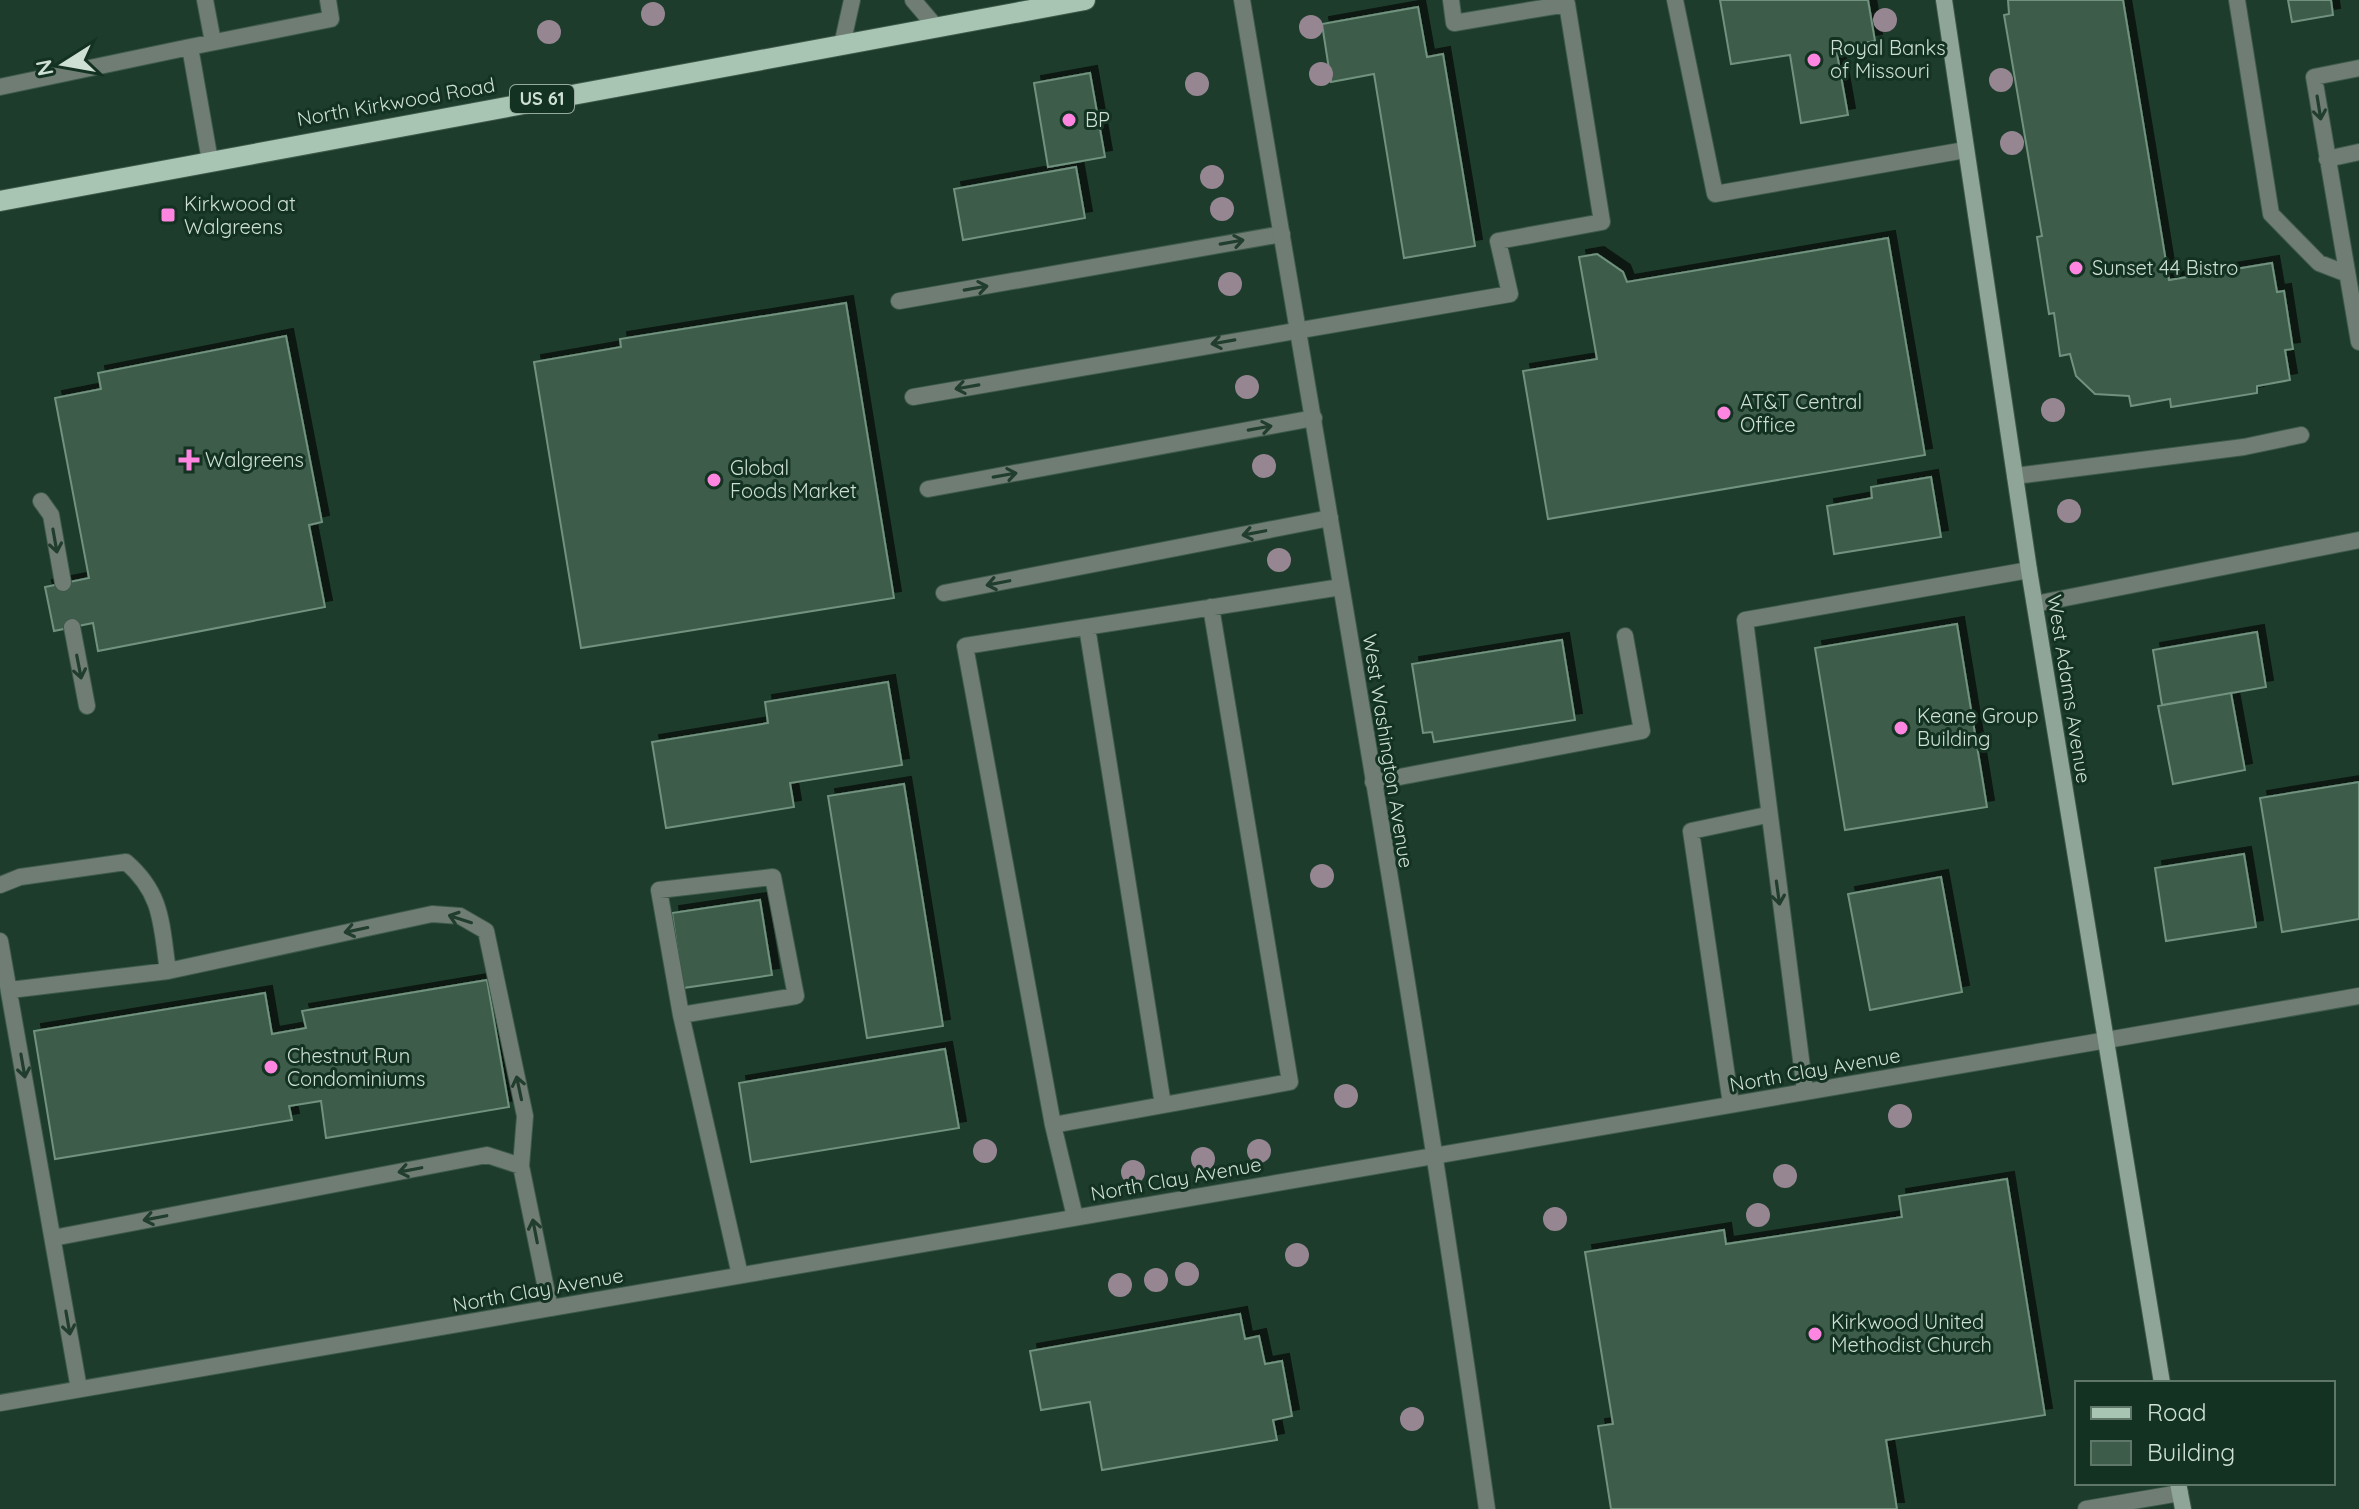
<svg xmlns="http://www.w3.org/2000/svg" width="2359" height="1509" font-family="Quicksand,sans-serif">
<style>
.building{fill:#3d5c4a;stroke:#71927e;stroke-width:2;filter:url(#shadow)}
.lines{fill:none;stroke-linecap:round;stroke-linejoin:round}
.service-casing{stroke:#3d5949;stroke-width:18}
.minor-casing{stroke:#3d5949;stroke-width:18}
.tertiary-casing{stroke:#3d5949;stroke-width:18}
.secondary-casing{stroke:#3d5949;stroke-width:18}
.primary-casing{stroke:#3d5949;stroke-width:22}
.service{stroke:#6f7d74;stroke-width:16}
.minor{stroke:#6f7d74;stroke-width:16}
.tertiary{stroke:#6f7d74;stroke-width:16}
.secondary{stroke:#8fa597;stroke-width:16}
.primary{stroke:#a7c5b2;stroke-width:20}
.tree{fill:#958692}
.oneway{stroke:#213d2d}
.poi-dot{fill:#fe86e1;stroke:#133221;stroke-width:3}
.labels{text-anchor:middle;stroke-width:6;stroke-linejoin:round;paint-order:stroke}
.shield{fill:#133221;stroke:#96ab9e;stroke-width:2}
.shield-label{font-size:18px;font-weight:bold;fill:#cedfd4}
.poi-label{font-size:20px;fill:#cedfd4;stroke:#133221;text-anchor:start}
.street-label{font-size:20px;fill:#cedfd4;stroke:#133221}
</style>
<defs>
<filter id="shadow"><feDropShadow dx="7" dy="-7" stdDeviation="0" flood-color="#0009"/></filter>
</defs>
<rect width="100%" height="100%" fill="#1d3c2b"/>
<!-- building -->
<path class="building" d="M1720 0H1868L1875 41 1836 48 1848 115 1801 123 1790 55 1731 64Z
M2008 0H2123L2169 280 2272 263 2277 292 2284 291 2293 349 2285 350 2290 380 2257 386V393L2171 407 2170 399 2131 406 2129 396 2095 394 2076 376 2070 354 2060 356 2054 313 2049 314 2037 237 2042 236 2004 15 2009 14Z
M2288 0H2331L2333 15 2292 22Z
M1418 7 1427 57 1443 54 1475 246 1404 258 1374 74 1331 82 1322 24Z
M1090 73 1105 157 1048 167 1034 83Z
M1076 167 1085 218 963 240 954 189Z
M1888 238 1925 455 1548 519 1523 371 1597 359 1579 257 1597 254 1623 272 1627 282Z
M846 303 894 598 581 648 534 362 621 347 620 339Z
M286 336 322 522 309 525 325 607 98 651 93 623 54 631 45 587 89 578 55 398 101 389 98 373Z
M1931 477 1941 537 1834 554 1827 506 1872 498 1871 487Z
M1957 624 1987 807 1845 830 1815 648Z
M2257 632 2266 687 2162 705 2153 650Z
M1562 640 1575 720 1434 742 1432 732 1423 733 1412 664Z
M888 682 902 765 790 783 794 807 666 828 652 742 768 723 765 702Z
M2231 693 2245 770 2173 784 2158 706Z
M2359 782V919L2282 932 2260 798Z
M904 784 943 1026 867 1038 828 796Z
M2244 854 2256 927 2166 941 2155 868Z
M1941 877 1962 992 1870 1010 1848 894Z
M760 900 772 975 683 988 672 913Z
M487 980 509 1107 326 1138 321 1101 289 1106 292 1120 55 1159 34 1031 265 993 272 1034 306 1028 302 1011Z
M945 1049 959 1128 751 1162 739 1083Z
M2007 1179 2045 1415 1886 1440 1897 1509H1611L1598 1426 1613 1424 1585 1252 1724 1230 1726 1244 1902 1217 1899 1196Z
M1240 1314 1245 1339 1259 1336 1265 1364 1282 1361 1292 1416 1273 1420 1277 1440 1102 1470 1090 1402 1041 1410 1030 1351Z"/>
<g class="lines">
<defs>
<path id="service" d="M205 0 213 42
M913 0 936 27
M1675 0 1715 194 1965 150
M2237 0 2271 214 2319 263 2345 273
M842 45 852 0
M190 47 331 19 328 0
M2359 68 2314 77 2359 342
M0 87 190 47 210 161
M2327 159 2359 152
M899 301 1282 234
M913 397 1510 294 1498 241 1602 222 1567 4 1454 23 1451 0
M2015 476 2244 447 2301 435
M928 489 1314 418
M41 501 51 515 63 583
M944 593 1330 518
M2035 604 2359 540
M72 627 87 706
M1087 627 1163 1105
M1373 782 1642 731 1625 636
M0 885 20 877 126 862C163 894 161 924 168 971
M0 941 79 1389
M10 990 168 971 432 914 460 916 486 931 525 1116 521 1166
M681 1015 659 890 773 877 796 996 681 1015 740 1275
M1805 1091 1745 620 2029 570
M1731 1104 1691 831 1767 815
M1053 1125 1290 1082 1211 607
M1075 1217 1053 1125 965 646 1341 587
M53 1238 487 1155 521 1166 550 1308
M2086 1509 2180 1493"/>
<path id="minor" d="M1242 0C1326 502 1416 1004 1487 1509
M0 1403 2107 1040"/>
<path id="tertiary" d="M2107 1040 2359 996"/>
<path id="secondary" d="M1944 0 2029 570 2162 1383
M2178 1483 2183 1509"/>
<path id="primary" d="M0 201 1085 0"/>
</defs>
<!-- service casing -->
<use href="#service" class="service-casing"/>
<!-- minor casing -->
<use href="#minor" class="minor-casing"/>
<!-- tertiary casing -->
<use href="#tertiary" class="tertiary-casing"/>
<!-- secondary casing -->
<use href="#secondary" class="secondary-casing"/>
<!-- primary casing -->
<use href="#primary" class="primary-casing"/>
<!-- service -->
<use href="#service" class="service"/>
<!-- minor -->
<use href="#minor" class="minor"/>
<!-- tertiary -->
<use href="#tertiary" class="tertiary"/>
<!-- secondary -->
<use href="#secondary" class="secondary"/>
<!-- primary -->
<use href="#primary" class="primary"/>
</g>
<!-- trees -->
<g class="tree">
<circle cx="653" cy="14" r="12"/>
<circle cx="1885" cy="20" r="12"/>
<circle cx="1311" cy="27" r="12"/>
<circle cx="549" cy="32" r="12"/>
<circle cx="1321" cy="74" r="12"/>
<circle cx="2001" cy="80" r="12"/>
<circle cx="1197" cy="84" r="12"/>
<circle cx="2012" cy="143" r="12"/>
<circle cx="1212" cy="177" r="12"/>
<circle cx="1222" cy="209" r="12"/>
<circle cx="1230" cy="284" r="12"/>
<circle cx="1247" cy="387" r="12"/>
<circle cx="2053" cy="410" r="12"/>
<circle cx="1264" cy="466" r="12"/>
<circle cx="2069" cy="511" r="12"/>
<circle cx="1279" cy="560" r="12"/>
<circle cx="1322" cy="876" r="12"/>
<circle cx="1346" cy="1096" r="12"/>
<circle cx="1900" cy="1116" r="12"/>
<circle cx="985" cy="1151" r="12"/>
<circle cx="1259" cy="1151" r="12"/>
<circle cx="1203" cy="1159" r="12"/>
<circle cx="1133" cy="1172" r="12"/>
<circle cx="1785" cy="1176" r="12"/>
<circle cx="1758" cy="1215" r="12"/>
<circle cx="1555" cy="1219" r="12"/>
<circle cx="1297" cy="1255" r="12"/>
<circle cx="1187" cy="1274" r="12"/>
<circle cx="1156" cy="1280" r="12"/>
<circle cx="1120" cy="1285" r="12"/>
<circle cx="1412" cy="1419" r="12"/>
</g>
<!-- one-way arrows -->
<defs><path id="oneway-shaft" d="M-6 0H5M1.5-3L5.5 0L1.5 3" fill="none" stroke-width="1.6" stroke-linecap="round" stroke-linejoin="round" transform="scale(2)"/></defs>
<g class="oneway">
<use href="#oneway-shaft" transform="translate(2319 108) rotate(81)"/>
<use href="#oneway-shaft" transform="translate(1232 242) rotate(-10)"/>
<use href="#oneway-shaft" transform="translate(976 288) rotate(-10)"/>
<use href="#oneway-shaft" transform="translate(1223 342) rotate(170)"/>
<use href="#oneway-shaft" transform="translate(967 387) rotate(170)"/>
<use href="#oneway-shaft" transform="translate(1260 428) rotate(-10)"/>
<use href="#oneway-shaft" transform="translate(1005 475) rotate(-10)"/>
<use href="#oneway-shaft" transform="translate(1254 533) rotate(169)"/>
<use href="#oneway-shaft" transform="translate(55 541) rotate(80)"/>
<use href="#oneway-shaft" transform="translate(998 583) rotate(169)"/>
<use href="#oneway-shaft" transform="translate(79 667) rotate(79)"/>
<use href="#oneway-shaft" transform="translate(1778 893) rotate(82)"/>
<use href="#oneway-shaft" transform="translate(460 919) rotate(-162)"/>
<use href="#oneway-shaft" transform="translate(356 930) rotate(168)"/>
<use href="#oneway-shaft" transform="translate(23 1066) rotate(80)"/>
<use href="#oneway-shaft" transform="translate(519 1088) rotate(-102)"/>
<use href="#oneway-shaft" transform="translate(410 1170) rotate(169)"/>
<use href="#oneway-shaft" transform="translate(155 1218) rotate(169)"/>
<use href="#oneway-shaft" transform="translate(535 1231) rotate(-101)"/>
<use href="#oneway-shaft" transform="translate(68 1323) rotate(80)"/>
</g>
<!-- markers -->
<g class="poi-dot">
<circle cx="1814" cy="60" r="8"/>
<circle cx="1069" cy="120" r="8"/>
<rect x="160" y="207" width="16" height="16" rx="4"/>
<circle cx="2076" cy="268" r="8"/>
<circle cx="1724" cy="413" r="8"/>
<path d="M185 448h8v8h8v8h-8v8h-8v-8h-8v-8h8z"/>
<circle cx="714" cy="480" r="8"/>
<circle cx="1901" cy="728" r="8"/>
<circle cx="271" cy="1067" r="8"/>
<circle cx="1815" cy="1334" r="8"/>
</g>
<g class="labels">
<!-- shield labels -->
<rect class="shield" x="510" y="85" width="64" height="28" rx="6"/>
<g class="shield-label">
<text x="542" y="105">US 61</text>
</g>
<!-- poi labels -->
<g class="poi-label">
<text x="1830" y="55">Royal Banks<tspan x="1830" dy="23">of Missouri</tspan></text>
<text x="1085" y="127">BP</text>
<text x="184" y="211">Kirkwood at<tspan x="184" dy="23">Walgreens</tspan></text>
<text x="2092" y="275">Sunset 44 Bistro</text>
<text x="1740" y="409">AT&amp;T Central<tspan x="1740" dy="23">Office</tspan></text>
<text x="205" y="467">Walgreens</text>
<text x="730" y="475">Global<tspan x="730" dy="23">Foods Market</tspan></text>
<text x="1917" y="723">Keane Group<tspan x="1917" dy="23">Building</tspan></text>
<text x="287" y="1063">Chestnut Run<tspan x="287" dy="23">Condominiums</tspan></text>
<text x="1831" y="1329">Kirkwood United<tspan x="1831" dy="23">Methodist Church</tspan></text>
</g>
<!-- street labels -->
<g class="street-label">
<text transform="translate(396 102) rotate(-10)" y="7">North Kirkwood Road</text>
<text transform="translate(2069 689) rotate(81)" y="7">West Adams Avenue</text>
<text transform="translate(1388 751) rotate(81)" y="7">West Washington Avenue</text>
<text transform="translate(1815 1070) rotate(-10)" y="7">North Clay Avenue</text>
<text transform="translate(1176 1179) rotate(-10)" y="7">North Clay Avenue</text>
<text transform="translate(538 1290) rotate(-10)" y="7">North Clay Avenue</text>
</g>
</g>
<!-- legend -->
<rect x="2075" y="1381" width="260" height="104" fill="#133221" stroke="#5e7769" stroke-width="2"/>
<rect x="2091" y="1407" width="40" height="12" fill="#a7c5b2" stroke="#5e7769" stroke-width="2"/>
<text x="2147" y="1421" font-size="24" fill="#cedfd4">Road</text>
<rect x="2091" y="1441" width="40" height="24" fill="#3d5c4a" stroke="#5e7769" stroke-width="2"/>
<text x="2147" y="1461" font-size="24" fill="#cedfd4">Building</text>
<!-- north arrow -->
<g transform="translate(64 64) rotate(259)" stroke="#133221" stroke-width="6" paint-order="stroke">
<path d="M0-6L14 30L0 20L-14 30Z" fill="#cedfd4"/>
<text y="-12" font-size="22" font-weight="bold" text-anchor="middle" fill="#cedfd4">N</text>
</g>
</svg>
